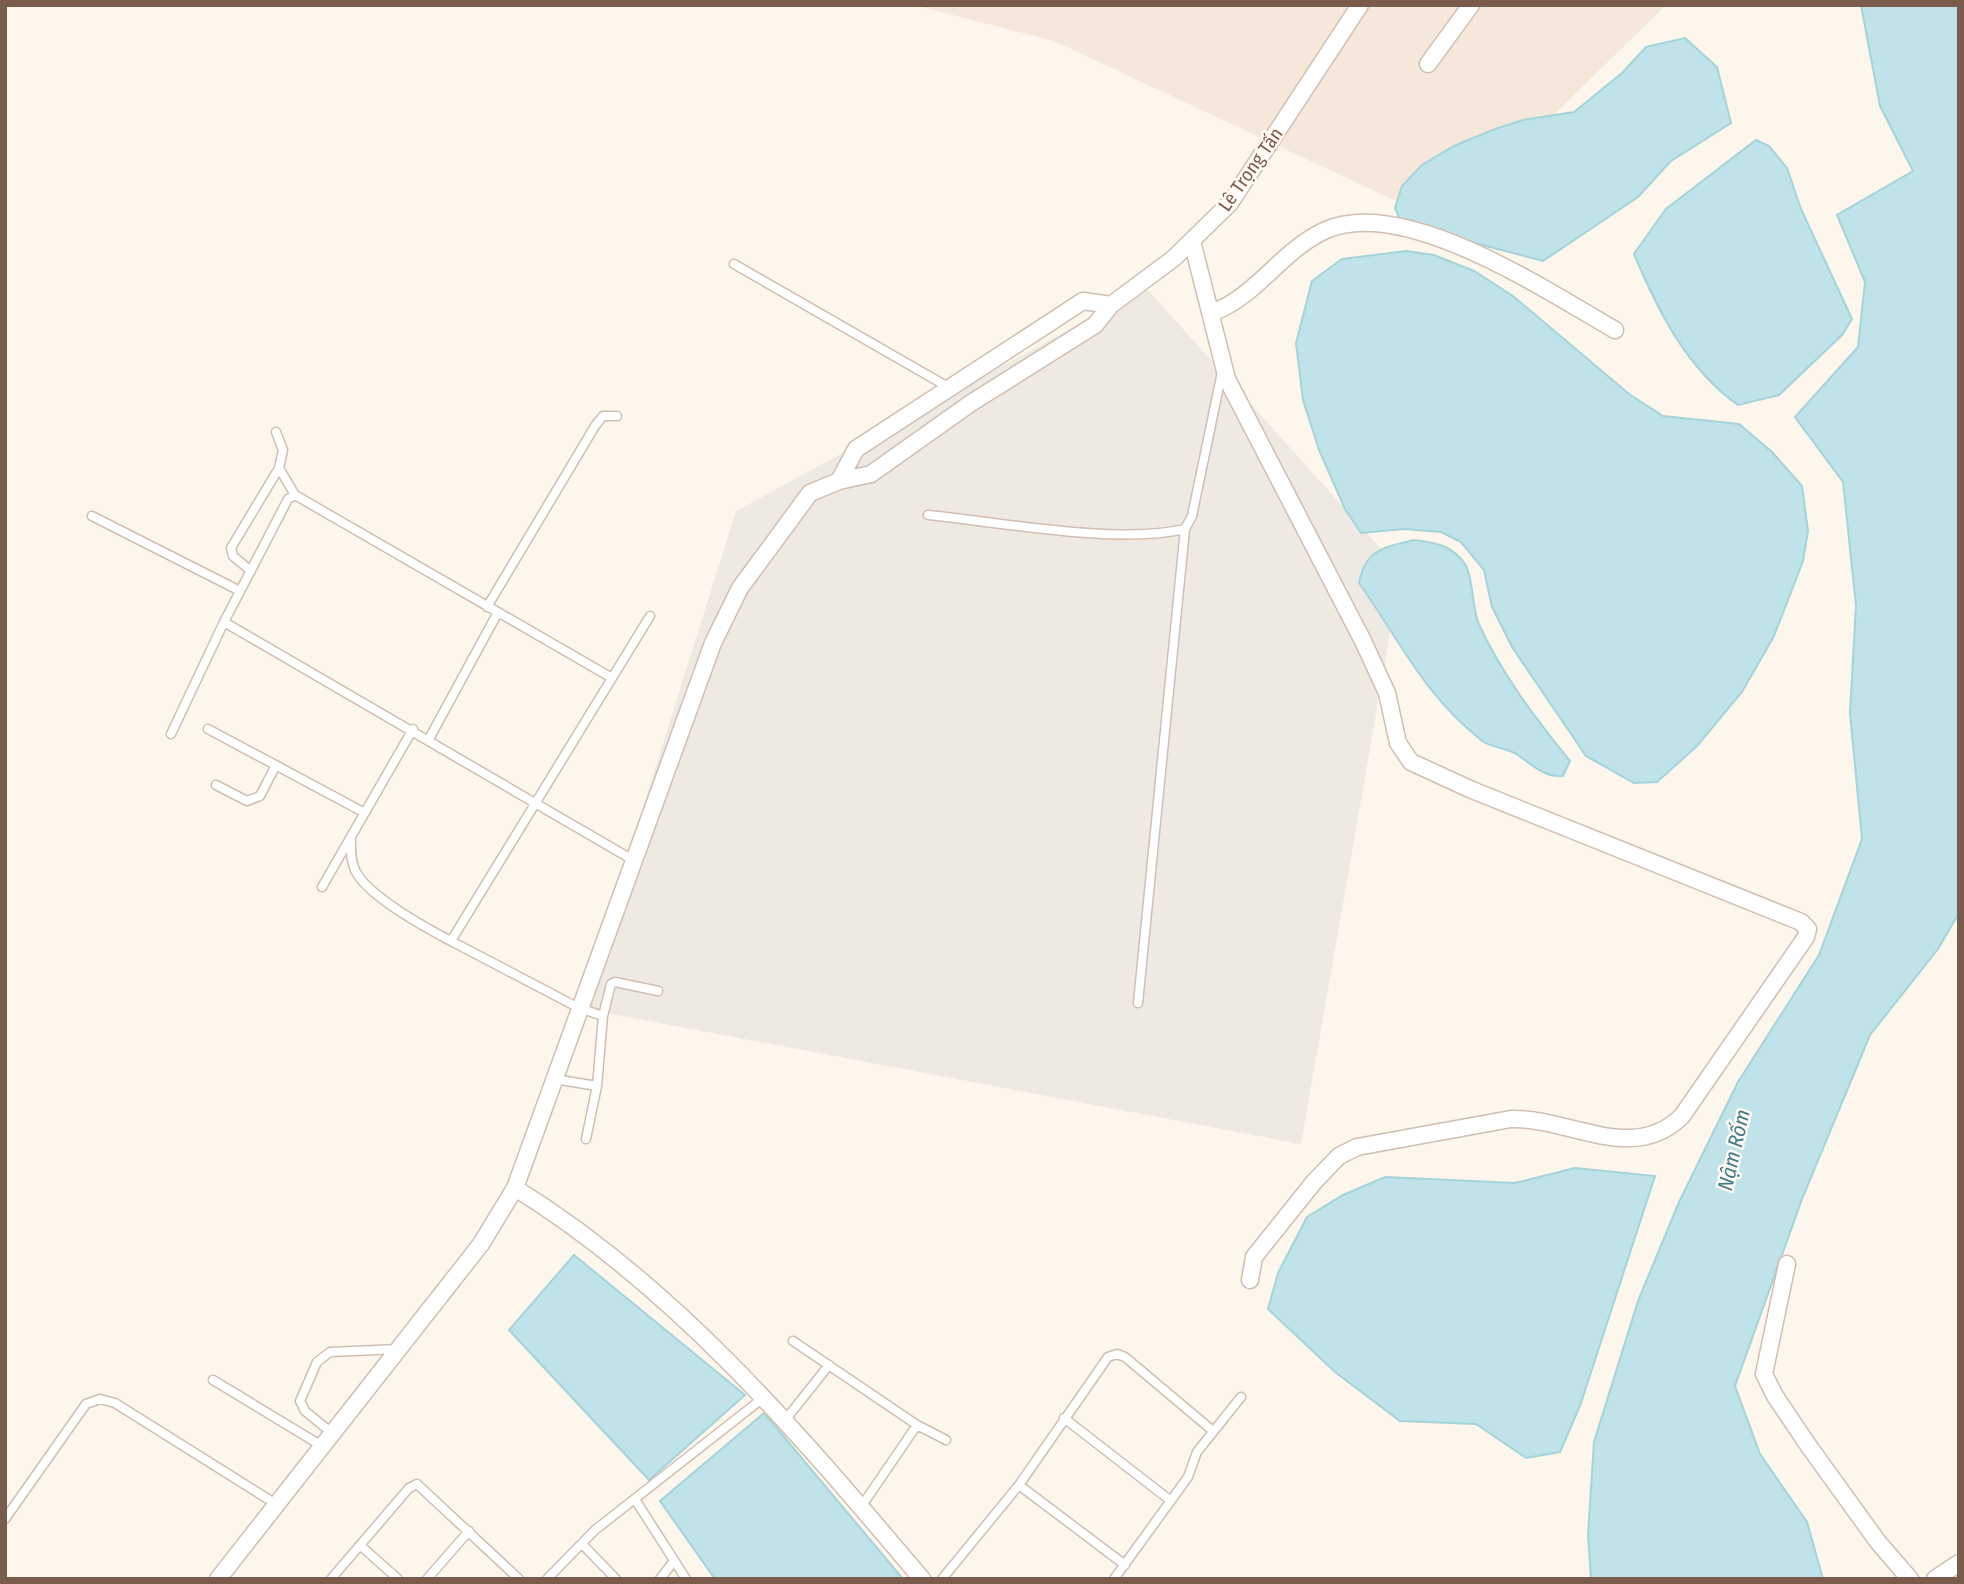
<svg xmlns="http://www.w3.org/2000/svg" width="1964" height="1584" font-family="'Fira Sans Condensed',sans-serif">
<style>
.residential{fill:#f5e8da}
.industrial{fill:#efe9e4}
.water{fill:#bfe3e8;stroke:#a5d3da;stroke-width:2}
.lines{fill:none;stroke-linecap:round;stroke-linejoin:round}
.service-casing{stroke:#d1beb0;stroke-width:11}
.minor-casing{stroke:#d1beb0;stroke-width:19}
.service{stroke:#fff;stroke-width:8}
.minor{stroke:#fff;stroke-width:16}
.labels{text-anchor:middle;stroke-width:5;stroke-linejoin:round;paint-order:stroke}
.street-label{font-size:19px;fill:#7a5c4d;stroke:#fffaf3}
.water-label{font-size:21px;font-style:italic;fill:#437c86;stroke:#fffaf3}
</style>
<rect width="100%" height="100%" fill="#fdf6ec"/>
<!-- residential -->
<path class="residential" d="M914 5H1666L1443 223 1054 41Z"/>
<!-- industrial -->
<path class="industrial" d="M1146 288 1401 571 1301 1144 580 1008 736 511Z"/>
<!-- water -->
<path class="water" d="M1861 5H1959V913L1938 949 1870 1035 1802 1199 1735 1386 1760 1454 1807 1522 1823 1579H1591L1588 1535 1594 1442 1638 1301 1679 1202 1738 1082 1819 955 1862 839 1850 713 1856 605 1843 482 1795 417 1858 347 1865 282 1837 215 1913 171 1880 106Z
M1685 38 1717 67 1731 123 1671 161 1638 197 1543 261 1410 226 1400 220 1395 208 1402 186 1422 165 1454 146 1495 129 1523 120 1574 112 1622 73 1646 47Z
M1756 140 1769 146 1787 168 1801 209 1852 319 1842 335 1779 395 1738 405C1687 369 1658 311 1634 254L1666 209Z
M1406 251 1434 255 1474 271 1513 296 1629 394 1663 416 1739 424 1772 452 1802 486 1808 531 1803 561 1774 636 1742 692 1697 746 1657 782 1634 783 1586 756 1512 647 1492 607 1484 570 1461 542 1441 532 1404 529 1361 533 1345 509 1319 450 1303 400 1296 343 1312 281 1342 259Z
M1414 540C1435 543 1451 544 1465 564 1473 576 1472 606 1478 622 1500 672 1536 719 1570 761L1563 776C1544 778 1532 764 1516 754 1506 747 1490 748 1481 740 1424 695 1400 641 1359 583 1365 550 1384 547 1414 540Z
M1575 1168 1655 1176 1580 1406 1560 1452 1526 1458 1476 1424 1400 1421 1335 1372 1268 1309 1278 1273 1307 1217 1343 1195 1385 1177 1515 1183Z
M574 1255 745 1395 649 1480 509 1330Z
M764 1413 903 1579H715L660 1501Z"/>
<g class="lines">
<defs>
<path id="service" d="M734 264 948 387
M276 432 283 450 279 468 295 495
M928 515C1000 522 1117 545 1185 529L1192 516 1222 372
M92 516 240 591
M251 571 233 556 231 548 279 468
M487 607 595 426 603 416H617
M224 622 633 860
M208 729 365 813
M171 734 224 622 288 499 295 495 612 678
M429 739 497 614
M216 785 247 801 260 796 276 765
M351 837C351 848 350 859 355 870 366 895 426 928 451 941L650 616
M322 887 413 729
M451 941 579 1008 603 1016
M1138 1003 1185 529
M554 1079 597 1086
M586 1139 597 1086 603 1016 611 984 615 982 658 991
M793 1341 917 1425 946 1440
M213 1380 322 1446
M1064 1418 1171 1501
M786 1419 829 1365
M332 1433 305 1411 300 1401 317 1362 330 1352 399 1349
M1019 1485 1125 1565
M636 1501 686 1579
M861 1507 917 1425
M5 1519 86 1404 100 1399 115 1403 276 1504
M582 1544 616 1579
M361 1546 398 1579
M331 1579 409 1488 417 1484 519 1579
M427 1579 469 1531
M547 1579 595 1530 763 1398
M660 1579 674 1561
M942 1579 1019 1485 1108 1357 1117 1354 1125 1357 1213 1431
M1114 1579 1188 1477 1197 1452 1241 1397"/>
<path id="minor" d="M1428 64 1471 5
M1192 241 1227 379 1363 641 1387 693 1398 743 1411 762 1472 790 1801 922 1808 929 1806 937 1682 1116C1633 1165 1568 1117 1511 1119L1357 1147 1339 1156 1314 1182 1254 1257 1250 1280
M1211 313C1257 297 1281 250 1326 230 1405 196 1547 291 1615 330
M839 481 856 449 1083 301 1111 305
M515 1188C677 1288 800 1435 922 1579
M1787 1264 1764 1374 1775 1396 1808 1445 1878 1542 1910 1579
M218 1579 481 1244 515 1188 713 643 740 588 810 493 839 481 871 474 971 403 1095 325 1111 305 1174 258 1230 203 1360 5
M1935 1579 1959 1563"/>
</defs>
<!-- service casing -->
<use href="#service" class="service-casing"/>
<!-- minor casing -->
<use href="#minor" class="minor-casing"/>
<!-- service -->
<use href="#service" class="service"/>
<!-- minor -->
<use href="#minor" class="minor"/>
</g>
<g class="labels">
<!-- street labels -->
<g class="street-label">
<text transform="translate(1250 169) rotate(-55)" y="7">Lê Trọng Tấn</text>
</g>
<!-- water labels -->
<g class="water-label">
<text transform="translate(1734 1150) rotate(-77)" y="7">Nậm Rốm</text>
</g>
</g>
<!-- border -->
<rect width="1964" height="1584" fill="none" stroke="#7a5c4d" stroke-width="14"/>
</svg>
